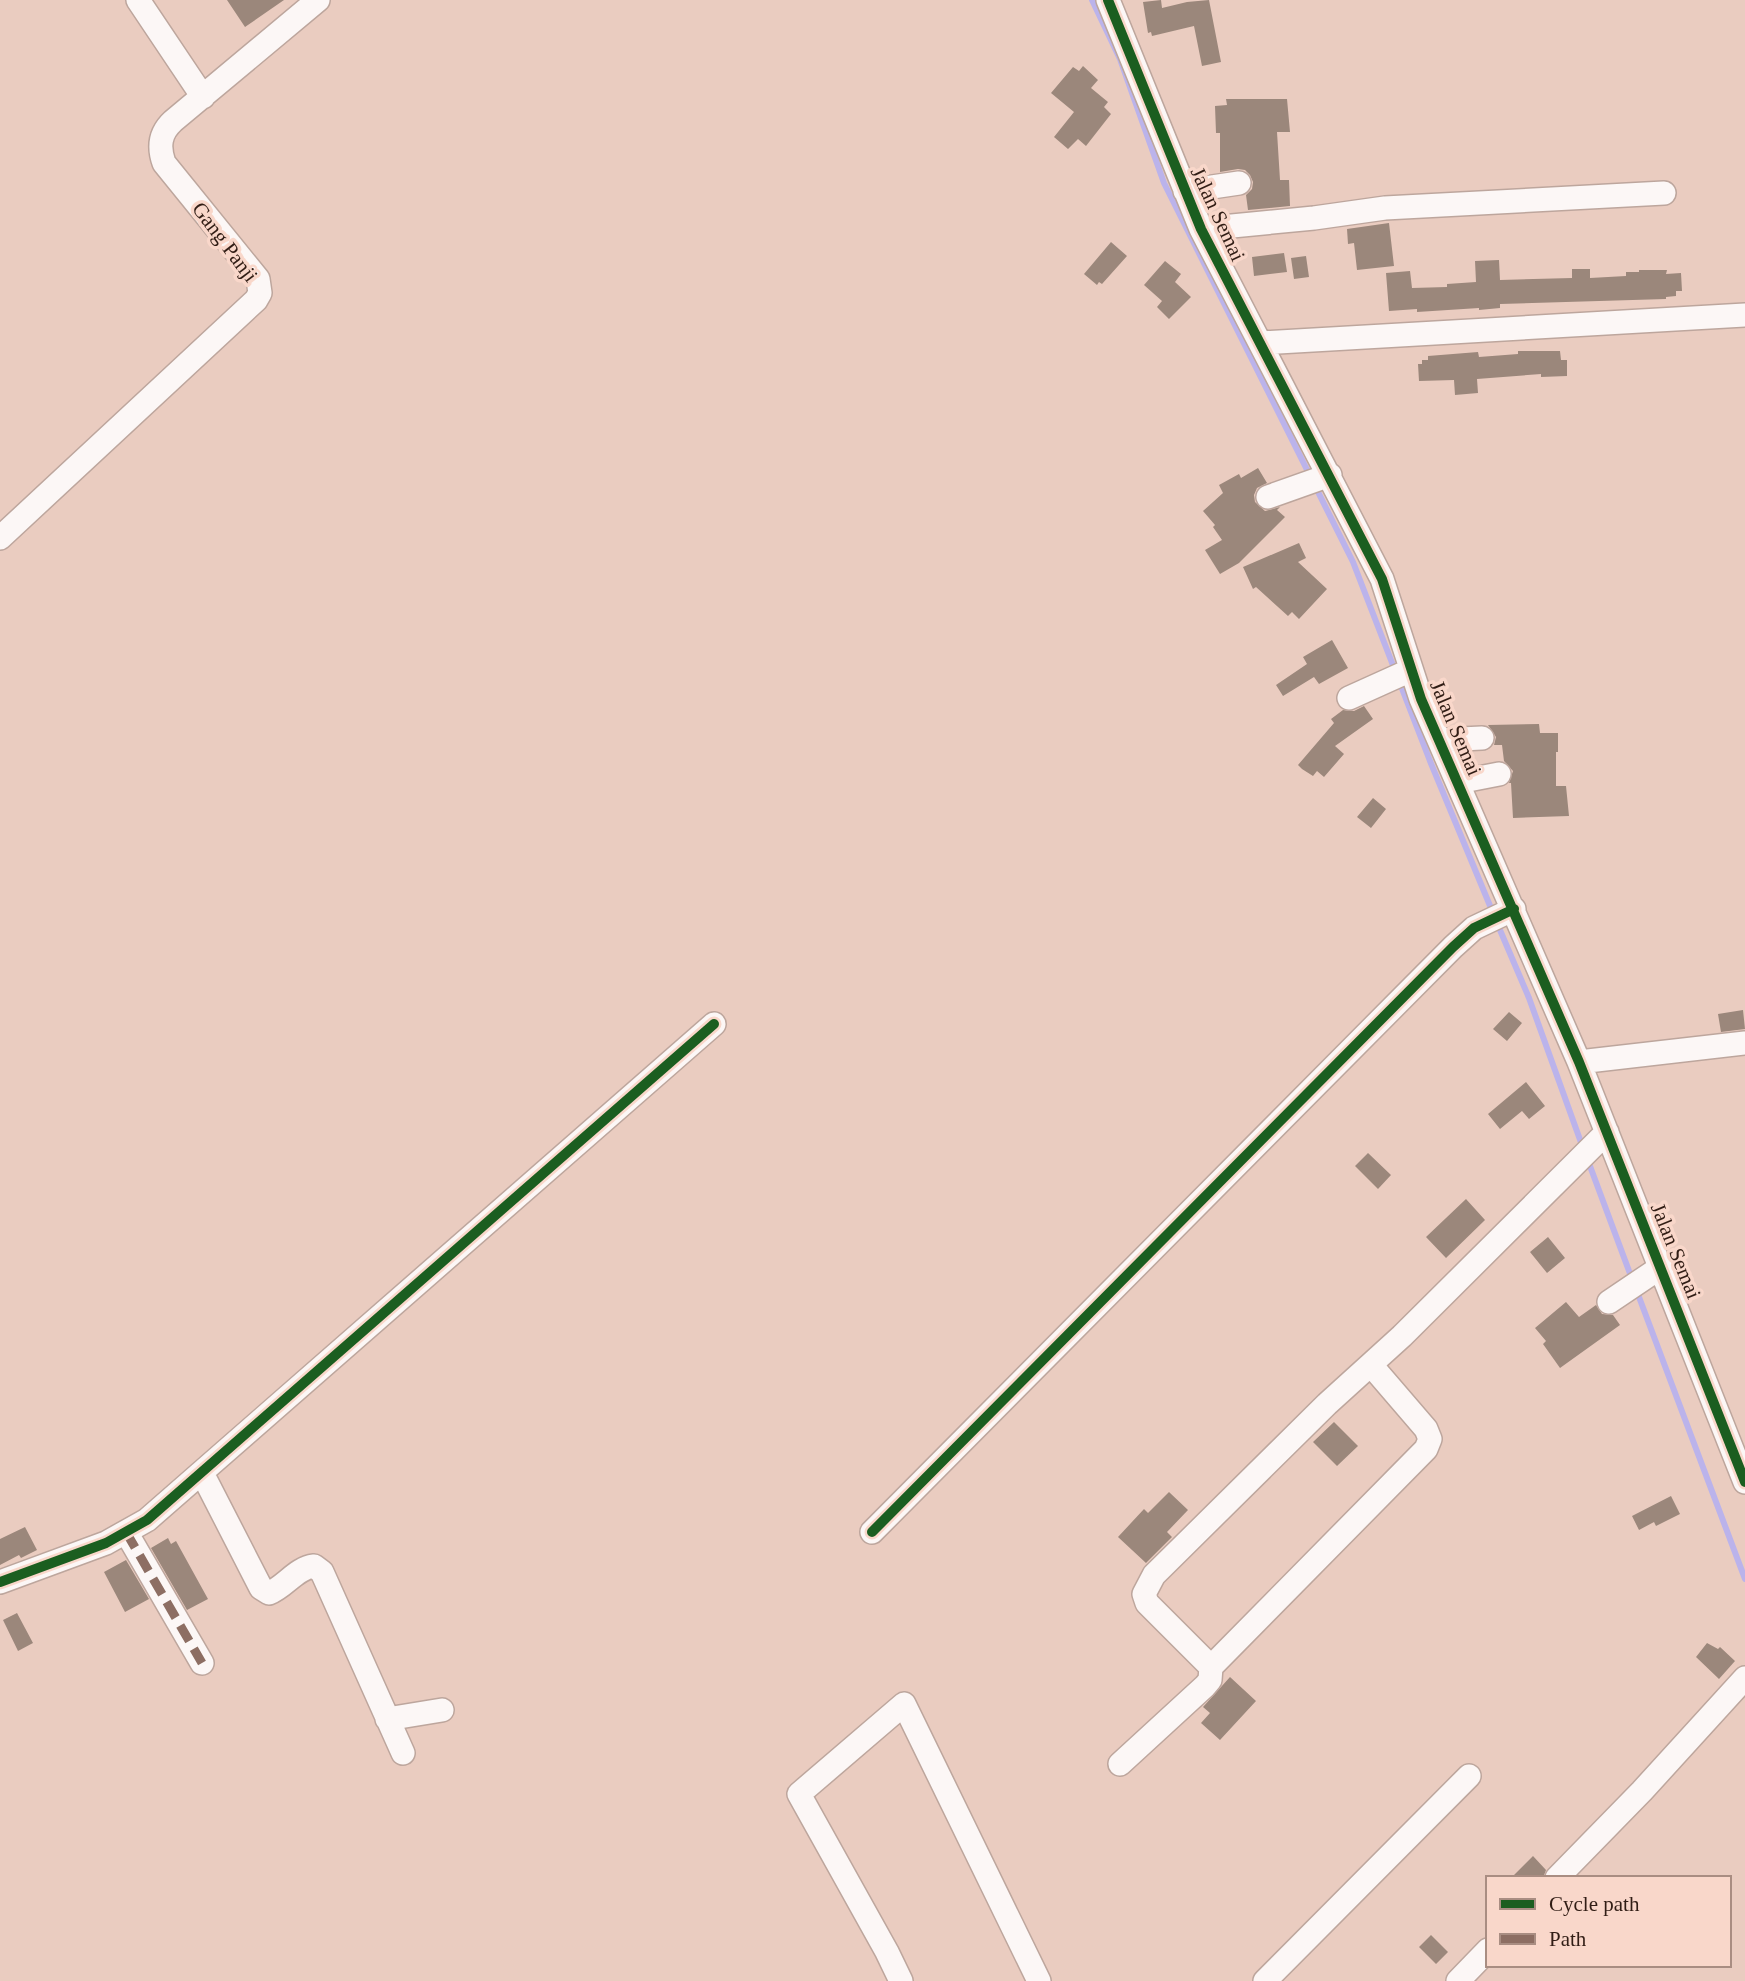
<svg xmlns="http://www.w3.org/2000/svg" width="1745" height="1981" font-family="Georgia,serif">
<style>
.lines{fill:none;stroke-linecap:round;stroke-linejoin:round}
.stream{stroke:#bbb3eb;stroke-width:6}
.building{fill:#9b877b}
.minor-casing{stroke:#bda69d;stroke-width:26}
.minor{stroke:#fcf7f6;stroke-width:23}
.quiet{stroke:#8d6e63;stroke-width:9;stroke-dasharray:18 9;stroke-linecap:butt}
.cycleway-casing{stroke:#f9d7ca;stroke-width:15}
.cycleway{stroke:#1b5e20;stroke-width:10}
.labels{text-anchor:middle;stroke-width:7;stroke-linejoin:round;paint-order:stroke}
.street-label{font-size:21px;fill:#311d15;stroke:#f9d7ca}
</style>
<rect width="100%" height="100%" fill="#eaccc0"/>
<g class="lines">
<!-- stream -->
<path class="stream" d="M1092 0 1120 59 1164 183 1353 562 1430 761 1493 913
M1497 923 1529 998 1583 1148
M1587 1158 1632 1279
M1636 1289 1745 1579"/>
</g>
<!-- building -->
<path class="building" d="M227 0H284L245 27Z
M1161 0 1162 8 1187 2 1209 0 1221 62 1202 66 1194 26 1152 36 1151 32 1148 33 1143 2Z
M1083 66 1098 80 1091 88 1108 102 1104 107 1111 114 1086 146 1078 139 1068 149 1054 137 1074 112 1051 93 1073 67 1079 71Z
M1226 99H1287L1290 132H1277L1280 180H1289L1290 206 1248 210 1246 195 1252 189 1253 182 1250 175 1245 170 1238 169 1220 172V133H1216L1215 106 1227 105Z
M1389 223 1394 266 1357 270 1354 243 1348 244 1347 229Z
M1111 242 1127 256 1102 284 1099 282 1097 285 1084 274Z
M1284 253 1287 272 1254 276 1252 257Z
M1306 256 1309 277 1294 279 1291 258Z
M1499 260 1500 280 1572 278V269H1590V278L1626 276V272H1639V270H1667L1666 274 1681 273 1682 291H1676V296L1666 297V299L1500 304V308L1479 310V308L1417 312V309L1389 311 1386 273 1410 271 1412 288 1447 287V284L1476 282 1475 261Z
M1165 261 1181 274 1175 282 1191 297 1169 319 1157 307 1162 301 1144 285Z
M1518 351H1560L1561 360H1567V376L1541 377V374L1477 379 1478 393 1455 395 1454 380 1419 381 1418 364H1422V360H1428V356L1478 352 1479 357 1518 354Z
M1258 468 1267 483 1257 488 1254 495 1255 502 1265 511 1280 507 1277 510 1285 517 1239 563 1220 574 1205 550 1222 540 1213 527 1215 525 1203 511 1223 493 1219 485 1239 474 1241 478Z
M1299 543 1306 558 1298 562 1327 589 1299 619 1292 612 1288 616 1256 587 1253 589 1243 567Z
M1332 640 1348 668 1319 684 1314 677 1283 696 1276 685 1307 664 1303 657Z
M1364 706 1373 719 1335 746 1344 754 1324 777 1317 771 1313 776 1302 769 1298 765 1334 723 1331 719 1343 710 1354 711Z
M1539 724 1540 733H1558V752H1556V786H1566L1569 816 1513 818 1511 783H1509L1513 771 1504 761 1502 745H1494L1496 737 1488 725Z
M1373 798 1386 809 1371 828 1357 817Z
M1743 1010 1745 1029 1721 1032 1718 1014Z
M1509 1012 1522 1023 1507 1041 1493 1029Z
M1526 1082 1545 1106 1529 1119 1522 1111 1500 1129 1488 1114Z
M1368 1153 1391 1175 1378 1189 1355 1166Z
M1466 1199 1485 1220 1446 1258 1426 1237Z
M1548 1237 1565 1258 1547 1273 1530 1252Z
M1566 1302 1579 1317 1596 1305 1602 1314 1613 1315 1620 1325 1560 1368 1543 1344 1546 1341 1535 1328Z
M1334 1422 1358 1446 1337 1466 1313 1442Z
M1169 1492 1188 1510 1167 1532 1172 1537 1146 1563 1118 1537 1144 1509 1148 1513Z
M1671 1496 1680 1514 1656 1526 1654 1522 1639 1530 1632 1516Z
M25 1527 37 1550 21 1558 19 1555 0 1565V1539Z
M168 1538 171 1544 176 1541 208 1599 187 1610 151 1548Z
M126 1560 149 1599 125 1612 104 1572Z
M17 1613 33 1643 18 1651 3 1620Z
M1707 1643 1718 1649 1720 1647 1735 1661 1719 1679 1696 1657Z
M1230 1677 1256 1701 1220 1740 1201 1723 1210 1713 1203 1707Z
M1533 1856 1546 1870 1543 1878H1511Z
M1431 1935 1448 1952 1436 1964 1419 1947Z"/>
<g class="lines">
<defs>
<path id="minor" d="M138 0 203 97
M1108 0 1201 229 1382 579 1421 699 1579 1062 1745 1482
M1185 191 1239 183
M1201 229 1314 218 1385 208 1664 193
M1261 343 1745 315
M1268 497 1330 475
M0 538 256 300 260 293 258 279 164 163C158 146 160 133 173 121L318 0
M1349 698 1411 670
M1440 740 1482 738
M1458 782 1499 774
M1579 1062 1745 1043
M1609 1302 1661 1267
M202 1473 261 1588 269 1593C285 1587 296 1568 314 1566L322 1572 403 1753
M126 1532 202 1663
M872 1532 1453 947 1474 928 1514 909
M0 1582 106 1543 147 1520 714 1024
M1211 1667 1426 1449 1430 1439 1426 1429 1371 1365
M387 1719 442 1710
M1120 1764 1205 1686 1210 1680 1211 1667 1147 1603 1144 1594 1154 1575 1327 1404 1402 1336 1607 1132
M1557 1878 1642 1791 1745 1678
M901 1981 887 1952 799 1794 904 1704 1039 1981
M1265 1981 1469 1776
M1458 1981 1488 1950"/>
</defs>
<!-- minor casing -->
<use href="#minor" class="minor-casing"/>
<!-- minor -->
<use href="#minor" class="minor"/>
<!-- quiet -->
<path class="quiet" d="M126 1532 202 1663"/>
<defs>
<path id="cycleway" d="M1108 0 1201 229 1382 579 1421 699 1579 1062 1745 1482
M872 1532 1453 947 1474 928 1514 909
M0 1582 106 1543 147 1520 714 1024"/>
</defs>
<!-- cycleway casing -->
<use href="#cycleway" class="cycleway-casing"/>
<!-- cycleway -->
<use href="#cycleway" class="cycleway"/>
</g>
<g class="labels">
<!-- street labels -->
<g class="street-label">
<text transform="translate(1218 214) rotate(65)" y="7">Jalan Semai</text>
<text transform="translate(225 242) rotate(53)" y="7">Gang Panji</text>
<text transform="translate(1456 728) rotate(67)" y="7">Jalan Semai</text>
<text transform="translate(1676 1251) rotate(68)" y="7">Jalan Semai</text>
</g>
</g>
<!-- legend -->
<rect x="1486" y="1876" width="245" height="91" fill="#f9d7ca" stroke="#a98d82" stroke-width="2"/>
<rect x="1500" y="1899" width="35" height="10" fill="#1b5e20" stroke="#a98d82" stroke-width="2"/>
<text x="1549" y="1911" font-size="21" fill="#311d15">Cycle path</text>
<rect x="1500" y="1934" width="35" height="10" fill="#8d6e63" stroke="#a98d82" stroke-width="2"/>
<text x="1549" y="1946" font-size="21" fill="#311d15">Path</text>
</svg>
